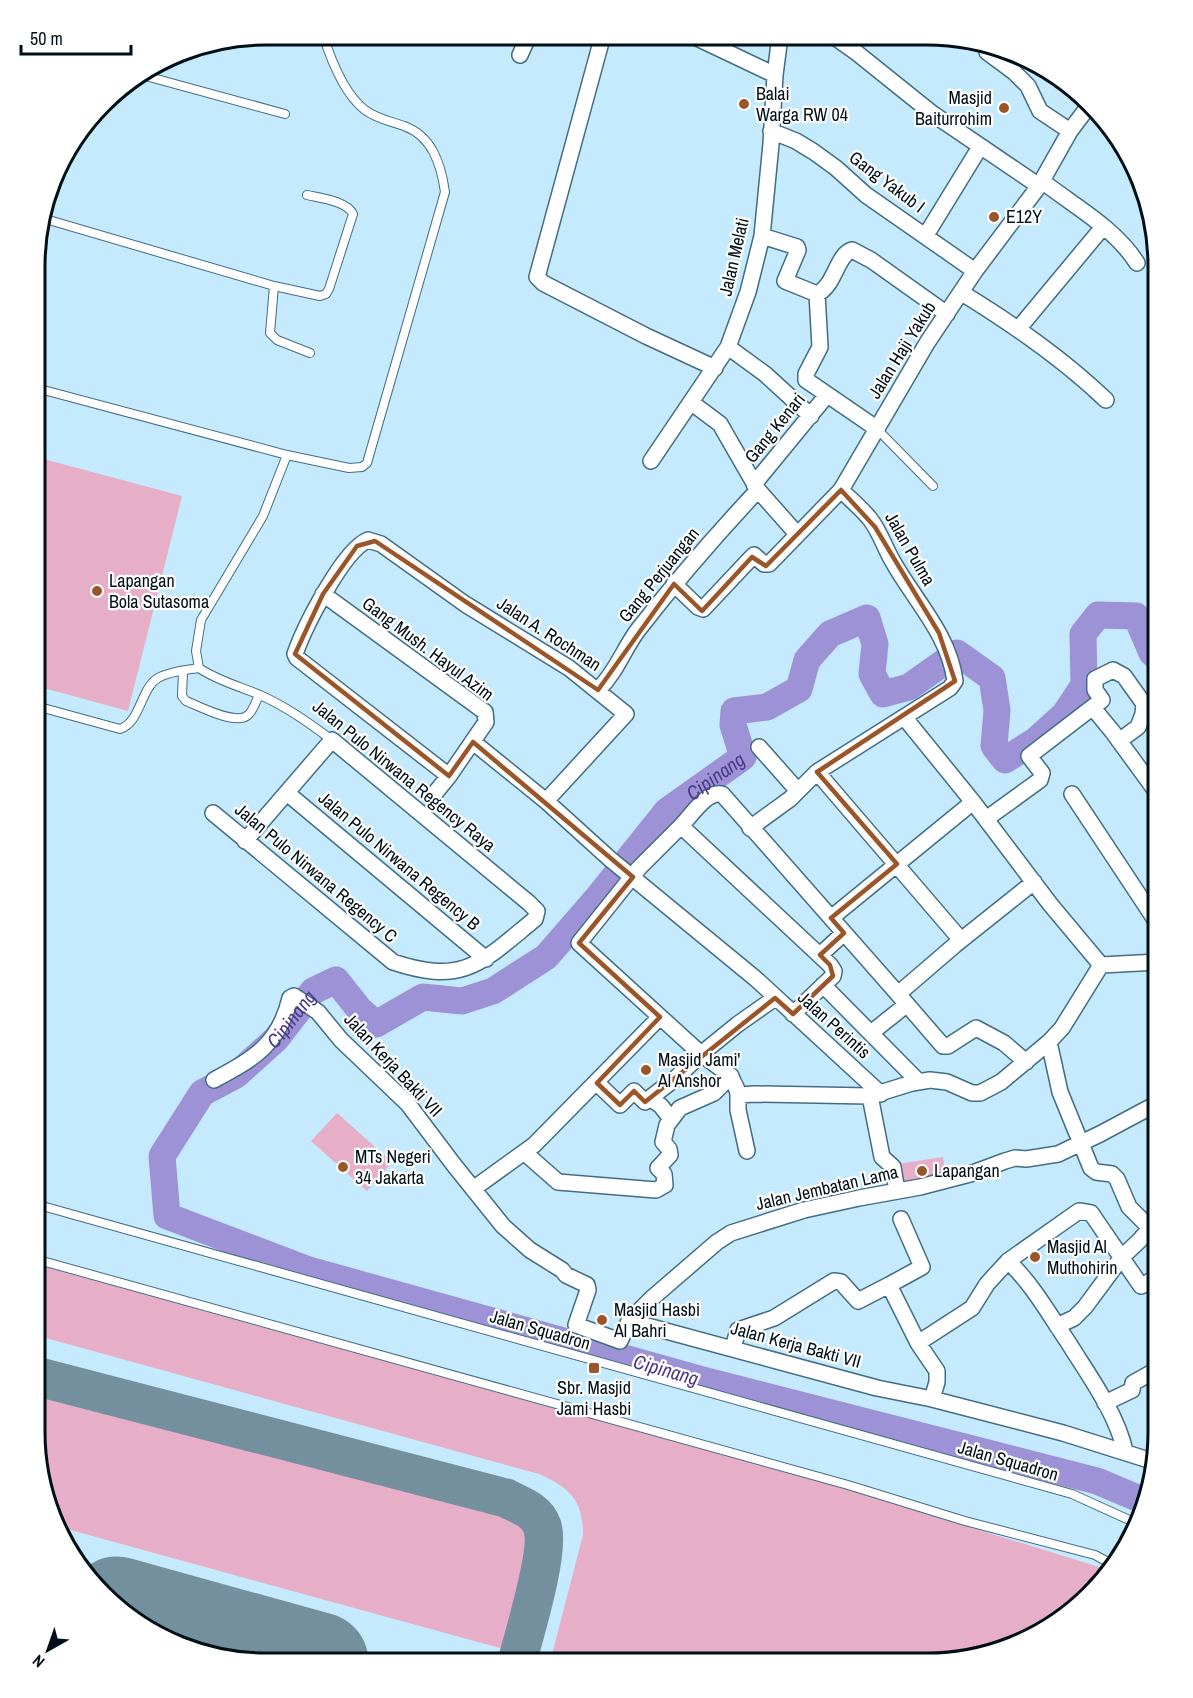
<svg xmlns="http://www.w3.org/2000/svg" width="1193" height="1698" font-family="'Archivo Narrow',sans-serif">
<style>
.green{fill:#e7aec7}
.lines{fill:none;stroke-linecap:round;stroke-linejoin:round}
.river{stroke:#9d92d6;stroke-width:27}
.taxiway{stroke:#74909f;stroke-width:39}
.runway{stroke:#74909f;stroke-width:99}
.service-casing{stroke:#436d82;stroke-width:10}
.minor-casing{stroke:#436d82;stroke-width:18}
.service{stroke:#fff;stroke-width:8}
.minor{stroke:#fff;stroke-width:15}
.marked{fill:none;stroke:#9a5629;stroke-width:4.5;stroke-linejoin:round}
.poi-dot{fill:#9a5629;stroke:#fff;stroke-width:2}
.labels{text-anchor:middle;stroke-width:4.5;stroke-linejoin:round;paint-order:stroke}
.poi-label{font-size:18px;fill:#010f17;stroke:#fff;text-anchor:start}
.street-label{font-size:18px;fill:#010f17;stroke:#fff}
.water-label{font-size:20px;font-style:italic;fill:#4d398a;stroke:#fff}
.rim{fill:none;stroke:#010f17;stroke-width:3}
</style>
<rect width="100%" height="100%" fill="#c5e9fd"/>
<!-- green -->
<path class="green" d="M36 457 182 496 128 711 36 686Z
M337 1113 392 1162 367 1191 311 1141Z
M943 1157 946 1178 902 1184 898 1164Z
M35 1264 846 1489 1096 1566 1109 1573 1080 1606 1029 1640 928 1663 550 1662 583 1535C583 1500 570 1488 539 1474L35 1335Z
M35 1376 506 1498C519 1505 537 1511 542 1526 552 1551 526 1626 518 1653L56 1526 35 1433Z"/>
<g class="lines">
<!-- river -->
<path class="river" id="s1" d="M1147 1502 1097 1481 703 1380 309 1270 167 1216 162 1156 202 1093 236 1075 276 1039 313 991 336 980 359 1009 376 1024 423 997 462 1001 493 991 546 957 599 896 667 811 743 757 733 725 734 711 767 707 799 689 807 660 830 634 867 618 875 644 872 674 883 694 909 687 957 653 992 678 997 710 994 746 1005 760 1035 741 1065 714 1084 685 1083 634 1098 615 1136 616 1152 653 1158 658"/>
<!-- taxiway -->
<path class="taxiway" d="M35 1376 506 1498C519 1505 537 1510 542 1526 551 1548 524 1635 517 1662"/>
<!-- runway -->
<path class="runway" d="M117 1606 319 1662"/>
<defs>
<path id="service" d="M142 75 285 114
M42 218 274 286 270 333 277 340 310 353
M274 286 320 296 326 294 329 289 353 214C347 201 320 198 307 195
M36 388 287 455 349 468 362 467 367 463 445 192C441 164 432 136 404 126 390 121 377 119 365 110 344 94 331 60 323 35
M876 428 933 486
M287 455 263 516 201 620 196 651 199 668C218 681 239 686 260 695 287 707 309 723 332 740
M183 671 182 696 186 701C199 706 236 726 248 715 253 711 256 701 259 695
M36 706 120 729C141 722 140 689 158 678 170 671 187 670 199 668
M35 1204 1072 1494 1138 1524
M35 1259 848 1485 965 1521 1095 1555 1115 1566"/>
<path id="minor" d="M603 35 537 277 543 283 646 336 715 368
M693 36 775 75
M833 36 857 53 933 114 1039 186
M987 52 1014 72 1028 86 1040 111 1070 131
M520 55 529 35
M771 131 796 141 814 152 836 168 866 195 975 271
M1042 181C1074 206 1115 228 1137 263
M926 235 980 147
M762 236 797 247 798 250 785 281 817 294
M962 293C1014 325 1062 358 1106 400
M817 294 820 347 806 374V380L876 428
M817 294C835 286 837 254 852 250L871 260 947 314
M1019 328 1103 227
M728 347 765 374 811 416
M692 403 720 424 758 490 797 534
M651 461 728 347 748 292 762 236 771 144 775 75 780 36
M754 484 827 395
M841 490C850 499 862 509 870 519 880 532 884 546 892 560 914 600 949 634 955 681L950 688 817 772 961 940
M674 584 698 607 703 609 752 557 754 555 764 564H769L841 490 927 343 975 271 1039 186 1070 131 1088 107
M323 594 485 712 486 722 449 776 431 798
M598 690C617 671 623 650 638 630 676 581 716 535 758 490
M1093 708 1112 731 1158 794
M904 717 973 802 1050 904 1101 965
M473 742 546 801 610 859 756 979 881 1094
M759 747 798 791
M449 776 297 658 295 654C304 628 343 550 368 540L381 544 465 604 569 668 626 714 546 801
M287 793 486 959
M1072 794 1158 924
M213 813 393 962C465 986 482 962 535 919L537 911 529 903 332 740 245 841
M986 819 1040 780 1042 773 1029 756 1102 700 1095 690V679L1113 670 1124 676 1144 704 1143 714 1138 727 1119 741
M681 826C691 816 706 791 722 794L898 994 955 945 1034 882
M750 828 790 799 817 772
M831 918 973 802
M820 955 844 933
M1101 965 1158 962
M823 985 919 1082
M898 994 943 1046H948L976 1028 1004 1043 1026 1062
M1158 996V971
M871 1033 906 1005
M1049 1042 1060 1092 1091 1168 1096 1172 1112 1174 1117 1179 1129 1207 1150 1228
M731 1076 701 1054 738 1024 775 998
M214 1080C253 1059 279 1045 290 998L294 996 318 1012 341 1040 408 1104 454 1165 503 1226 530 1250 562 1270 566 1275 587 1285 588 1290 576 1325 620 1341 629 1321 651 1299 717 1242 731 1233 804 1210 859 1198 920 1187 970 1174 1005 1161 1015 1158 1026 1159 1058 1154 1100 1134 1158 1103
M597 1083 620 1105 634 1091 645 1102 650 1098 661 1106 671 1119
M738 1095V1110L747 1151
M870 1096 882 1157 893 1167 897 1191
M650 1098 676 1078 701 1054 579 943 639 868 681 826 830 965 834 971 833 976 793 1014
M525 1153 558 1182 656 1190 665 1185 664 1174 658 1168 670 1155 669 1149 663 1142 667 1125 680 1108 714 1093 731 1076C733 1084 738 1087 738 1095L755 1094 870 1096 912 1083 930 1080 947 1082 972 1093H980L1001 1082 1049 1042 1062 1028 1101 965
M473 1189 534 1145 660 1017
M901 1219 922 1267 889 1285 918 1343 937 1371V1382L932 1399
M1008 1261 1079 1211 1091 1213 1141 1286 1158 1277
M629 1321 877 1388 932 1399 1063 1433 1155 1462
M1057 1326 1074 1318 1085 1307 1122 1257 1140 1240 1158 1218
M918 1343 972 1308 987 1284 1008 1261C1033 1285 1049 1314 1068 1342 1089 1376 1116 1412 1125 1451
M733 1348 738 1330 774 1318 834 1281 841 1282 858 1301 889 1285
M1105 1403 1132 1390 1133 1383 1158 1369"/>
</defs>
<!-- service casing -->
<use href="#service" class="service-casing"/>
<!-- minor casing -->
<use href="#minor" class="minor-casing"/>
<!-- service -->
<use href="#service" class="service"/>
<!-- minor -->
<use href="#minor" class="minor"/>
</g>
<!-- marked area -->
<path class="marked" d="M841 490 875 527 939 633 955 681 817 772 897 864 831 918 844 933 820 955 830 965 833 976 793 1014 775 998 645 1102 634 1091 620 1105 597 1083 660 1017 579 943 633 877 473 742 449 776 295 654 323 594 357 546 375 541 598 690 674 584 702 611 752 557 766 566Z"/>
<!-- markers -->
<g class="poi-dot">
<circle cx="744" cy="104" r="6"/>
<circle cx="1004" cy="108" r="6"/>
<circle cx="994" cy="217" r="6"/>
<circle cx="97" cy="591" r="6"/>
<circle cx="646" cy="1070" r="6"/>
<circle cx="343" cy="1167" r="6"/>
<circle cx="922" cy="1171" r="6"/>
<circle cx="1035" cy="1257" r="6"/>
<circle cx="602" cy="1320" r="6"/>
<rect x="588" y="1362" width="12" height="12" rx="3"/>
</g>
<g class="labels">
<!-- poi labels -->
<g class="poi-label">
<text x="756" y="100">Balai<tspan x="756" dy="21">Warga RW 04</tspan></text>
<text x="992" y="104" text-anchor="end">Masjid<tspan x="992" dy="21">Baiturrohim</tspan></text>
<text x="1006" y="223">E12Y</text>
<text x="109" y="587">Lapangan<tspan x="109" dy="21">Bola Sutasoma</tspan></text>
<text x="658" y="1066">Masjid Jami'<tspan x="658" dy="21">Al Anshor</tspan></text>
<text x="355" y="1163">MTs Negeri<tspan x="355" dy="21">34 Jakarta</tspan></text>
<text x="934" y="1177">Lapangan</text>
<text x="1047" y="1253">Masjid Al<tspan x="1047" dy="21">Muthohirin</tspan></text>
<text x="614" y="1316">Masjid Hasbi<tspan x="614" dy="21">Al Bahri</tspan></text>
<text x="594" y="1394" text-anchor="middle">Sbr. Masjid<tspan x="594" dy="21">Jami Hasbi</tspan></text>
</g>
<!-- street labels -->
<g class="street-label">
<text transform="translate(887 182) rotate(37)" y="6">Gang Yakub I</text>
<text transform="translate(734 257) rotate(-77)" y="6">Jalan Melati</text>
<text transform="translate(902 350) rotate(-58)" y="6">Jalan Haji Yakub</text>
<text transform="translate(775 428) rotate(-51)" y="6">Gang Kenari</text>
<text transform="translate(910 549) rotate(60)" y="6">Jalan Pulma</text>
<text transform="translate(659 575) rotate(-51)" y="6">Gang Perjuangan</text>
<text transform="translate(549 634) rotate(33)" y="6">Jalan A. Rochman</text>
<text transform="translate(428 649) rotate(37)" y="6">Gang Mush. Hayul Azim</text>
<text transform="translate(404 776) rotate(39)" y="6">Jalan Pulo Nirwana Regency Raya</text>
<text transform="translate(399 861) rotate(40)" y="6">Jalan Pulo Nirwana Regency B</text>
<text transform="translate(316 873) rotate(40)" y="6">Jalan Pulo Nirwana Regency C</text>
<text transform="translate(834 1025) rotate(42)" y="6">Jalan Perintis</text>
<text transform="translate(393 1065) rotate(47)" y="6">Jalan Kerja Bakti VII</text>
<text transform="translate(827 1188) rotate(-13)" y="6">Jalan Jembatan Lama</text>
<text transform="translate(540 1330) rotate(16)" y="6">Jalan Squadron</text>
<text transform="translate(796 1345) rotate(15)" y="6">Jalan Kerja Bakti VII</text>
<text transform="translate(1008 1461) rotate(16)" y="6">Jalan Squadron</text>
</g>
<!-- water labels -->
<g class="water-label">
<text dy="7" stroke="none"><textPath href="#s1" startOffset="1833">Cipinang</textPath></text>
<text dy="7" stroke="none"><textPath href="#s1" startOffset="1274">Cipinang</textPath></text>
<text transform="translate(666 1370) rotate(16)" y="7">Cipinang</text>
</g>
</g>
<!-- crop -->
<path d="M0 0H1193V1698H0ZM266 45H927A221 221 0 0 1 1148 266V1432A221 221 0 0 1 927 1653H266A221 221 0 0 1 45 1432V266A221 221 0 0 1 266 45Z" fill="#fff" fill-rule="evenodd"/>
<path class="rim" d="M266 45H927A221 221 0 0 1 1148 266V1432A221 221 0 0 1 927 1653H266A221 221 0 0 1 45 1432V266A221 221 0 0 1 266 45Z"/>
<!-- north arrow -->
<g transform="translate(48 1650) rotate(220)" stroke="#ffffff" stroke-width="4.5" paint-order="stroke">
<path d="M0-4.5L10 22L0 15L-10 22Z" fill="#010f17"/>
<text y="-9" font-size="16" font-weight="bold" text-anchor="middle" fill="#010f17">N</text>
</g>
<!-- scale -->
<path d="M21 45v9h110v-9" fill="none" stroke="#010f17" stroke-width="3"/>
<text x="30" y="45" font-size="18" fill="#010f17" stroke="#ffffff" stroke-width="4.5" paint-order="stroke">50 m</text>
</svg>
